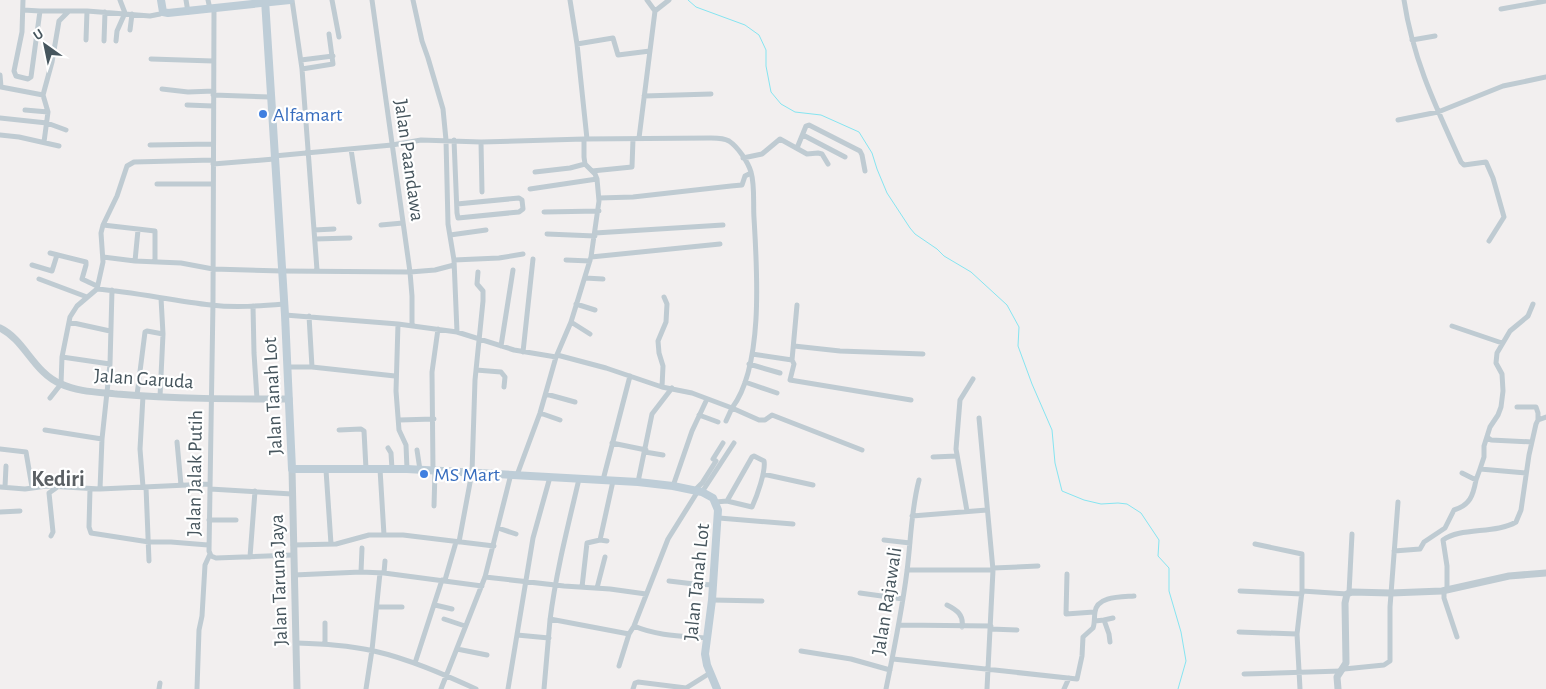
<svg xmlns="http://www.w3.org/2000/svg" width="1546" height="689" font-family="'Alegreya Sans',sans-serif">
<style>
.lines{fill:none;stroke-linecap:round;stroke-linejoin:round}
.stream{stroke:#86e5f1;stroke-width:1}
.minor{stroke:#bfcbd2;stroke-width:5}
.tertiary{stroke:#bfcbd2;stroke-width:7}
.secondary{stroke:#becdd7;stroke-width:8}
.shop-dot{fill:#3f7fe0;stroke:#fff;stroke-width:2}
.labels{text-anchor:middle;stroke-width:4.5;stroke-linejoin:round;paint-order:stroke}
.shop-label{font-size:20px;fill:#366cbe;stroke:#fff;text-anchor:start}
.street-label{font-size:20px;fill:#46555d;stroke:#fff}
.quarter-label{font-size:22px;font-weight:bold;fill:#5b6064;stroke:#fff}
</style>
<rect width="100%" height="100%" fill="#f2efef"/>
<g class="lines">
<!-- stream -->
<path class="stream" d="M688 0 696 7 745 25 759 35 766 50V66L771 92 781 104 795 112 821 115 859 132 872 153 877 169 887 193 910 228 915 234 937 249 944 256 971 272 1007 305 1019 327 1018 346 1032 384 1052 430 1055 463 1062 491 1084 500 1101 504 1118 503 1127 504 1141 513 1159 540 1158 556 1169 568V591L1181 632 1186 661 1178 689"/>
<!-- minor -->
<path class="minor" d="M23 0 22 32 14 71 16 76 28 79 31 77 40 11
M186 0 188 12
M208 0 210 9
M292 0 302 69 317 270
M332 0 339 37
M372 0 410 272 412 296V325
M413 0 422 41 428 58 443 109 446 140 448 224 454 260 457 332
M570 0 577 44 587 139
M1404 0C1413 60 1436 107 1461 162L1464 165 1486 162 1493 178 1504 217 1489 241
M214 9 213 302 209 551 211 556 216 558 293 555
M1501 9 1546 1
M23 10 40 11H87L150 16 160 14 163 12
M655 11 669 0
M130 30 132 14
M86 40 87 11
M1412 40 1435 36
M104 41 105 12
M116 41 117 31 125 13 120 0
M577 44 613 38 618 55 650 51
M151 59 213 61
M301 60 333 56
M302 69 333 64 329 34
M0 75 1 87 43 95
M162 89 188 92 214 91
M213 95 270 97
M644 96 711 94
M187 105 213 106
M25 110 48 112
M0 118 47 123 66 130
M1398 120 1438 112 1503 86 1546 77
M0 135 19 137 59 146
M803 135 845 157
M639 138 655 11 647 0
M454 140 457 213 458 218 519 212 523 209 522 200 519 198 457 204
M44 142 48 112 43 95 52 62 59 21 68 12
M481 142 482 192
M150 145 213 144
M797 148 806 126 809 125 860 151 862 155 865 171
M351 149 359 202
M274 156 392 145 421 140 481 142 584 139 711 138C717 138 724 138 729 141 738 147 748 162 751 172 755 186 753 203 754 218 757 269 764 366 732 408L692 393 662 387 606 368 557 355
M743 158 762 154 780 139 807 154 818 153 822 154 828 164
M213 164 274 159
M592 171 632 167 633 139
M535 172 570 168 585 164
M157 184H213
M530 189 597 179
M599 198 633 197 731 186 742 185 745 176 751 173
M544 212 599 211
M103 225 155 231V262
M381 225 403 223
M314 230 334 229
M595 233 723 225
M547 234 595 236
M450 235 486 230
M315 239 350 238
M50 253 86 262V265L82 279 97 286
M103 257 135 261 181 263 213 269 282 271 410 272 435 270 454 265
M591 257 720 244
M454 260 499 258 523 254
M566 260 590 261
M135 261 138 230
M32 265 52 271 57 255
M585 278 603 279
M39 279 87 297
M97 289C135 292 173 301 211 305 235 308 260 306 284 304
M576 304 595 310
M797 305 792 360 794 364 790 380 911 400
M253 306 254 353 257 399
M285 315 398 324 457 332 514 350 556 357
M309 316 312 367
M69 322 110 331
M571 322 590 334
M398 324 396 391 399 430 406 445 407 469
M1452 326 1502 343
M501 346 513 270
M794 346 840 351 923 354
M523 352 533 259
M752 354 792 360
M62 357 110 364
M749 364 780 373
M288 367H312L395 376
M476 370 501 372 505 377 504 387
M745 382 777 393
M662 387 663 366 659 353 658 341 666 322 667 304 664 297
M546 394 575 402
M137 395 145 332 147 331 163 334
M143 396 140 449 143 487
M160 397 163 334 161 298
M50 398 61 384 62 357 70 317 77 306 97 289 103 262 101 233 103 225 117 196 127 166 134 162 213 160
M1517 407H1536L1538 413V420
M540 413 560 420
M699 415 718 422
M979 418 993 570 987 689
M399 420 434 419
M726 421 732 408 759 420H765L772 415 862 450
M45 430 102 439
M339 430 361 429 364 431 366 469
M1487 437 1491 440 1532 442
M177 442 181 485
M612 443 646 450
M388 448 391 453 392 469
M0 449 26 452 32 487
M417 450 420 470
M645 452 663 455
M933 457 957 456
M380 469 384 535
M1480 469 1484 457V446L1490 427 1498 415 1501 407 1503 391 1502 374 1496 363 1497 353 1510 331 1528 316 1533 304
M326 470 331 544
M433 471 432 372 438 329
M1462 473 1476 480 1480 469 1526 473
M763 474 813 485
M517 475 540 413 556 357 571 322 591 257 599 201 597 179 595 174 585 164 584 157V139
M603 480 630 376
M638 482 652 414 672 388
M673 486 692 431 707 399
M0 487 25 489 47 486 100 489 209 484
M5 487 6 466
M146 487 149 561
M90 489 89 527 91 533 149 542H171L208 545
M100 489 102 439 110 364 112 290
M210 489 292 494
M695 490 702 483 716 461 713 459 723 443
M702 492 734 443
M716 502 727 501 752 507C757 496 766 471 764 461L754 456 752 457 727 501
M434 506 435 471
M967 511 956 449 960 400 973 379
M0 512 20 511
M912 516 987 510
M719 518 793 524
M209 520H236
M498 528 516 534
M51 536 53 532 49 493 56 488
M600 540 613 481
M884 540 910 543
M459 542 472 472 475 380 483 301V291L477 284 478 272
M1255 544 1302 554V591L1297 634 1300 689
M293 545 336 544 369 535H403L494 546
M1394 551 1420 549 1424 542 1445 528 1454 510C1470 505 1473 496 1476 480
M250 557 255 491
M993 568 1038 566
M907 570H993
M361 572 362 548
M384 573 385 561
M1067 574 1066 614 1094 612
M294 575 361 572 384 573 482 586
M485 577 564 586 610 589 646 594
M445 580 456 542
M669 581 694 584 714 585
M582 587 587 543 600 540 607 541
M597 588 605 557
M1447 590V566L1443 540C1460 527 1496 534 1516 522L1521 510 1529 455 1536 424 1538 420 1546 417
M1240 591 1302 594
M1302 591 1347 594
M1444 591V598L1457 637
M860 593 903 599
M1349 593 1352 534
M712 600 762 601
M435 605 452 609
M947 605C957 610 964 615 962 627
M377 607H402
M444 619 465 626
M550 619 629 634
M1104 620 1113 618
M1095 621 1104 620 1109 634 1110 642
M899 625 991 626
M634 626C657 636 682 636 707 638
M990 629 1017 630
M1239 632 1297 634
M517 635 549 638
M296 643C322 644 349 645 374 651 409 659 443 674 476 689
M325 644V623
M457 649 487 655
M801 651 851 659 890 670
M893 659 1077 679 1082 656 1083 637 1093 628C1095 623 1094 617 1095 612 1097 596 1121 597 1134 596
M415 663 442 580
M619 666 629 634 634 626 668 539 698 491
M1344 669 1384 665 1390 661V607L1398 502
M1244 674 1341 671
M159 689 160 683
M197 689 199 630 202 616 205 565 210 554
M366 689 372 650 380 573
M441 689 485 577 511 474
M508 689 533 538 550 477
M544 689C546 666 548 643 550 620 556 572 568 526 579 479
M633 689 635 683 638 682 686 688 710 673
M886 689C894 650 902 611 907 571 911 540 911 510 919 480
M1064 689 1069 678"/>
<!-- tertiary -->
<path class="tertiary" d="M0 328C25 340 33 372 61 384 78 392 99 392 117 394 175 399 232 399 289 399
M292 469 297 689
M1338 689 1337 677 1346 663 1345 603 1347 594 1352 592 1391 593 1442 591 1509 576 1546 573"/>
<!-- secondary -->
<path class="secondary" d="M161 0 163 12 168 13 290 0
M265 0 285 315 292 469H407L638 482 673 486 702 492 713 498 718 510 712 600 705 654 707 665 717 689"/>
</g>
<!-- markers -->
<g class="shop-dot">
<circle cx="263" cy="114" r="5"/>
<circle cx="424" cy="474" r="5"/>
</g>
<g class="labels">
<!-- shop labels -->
<g class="shop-label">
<text x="273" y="121">Alfamart</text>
<text x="434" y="481">MS Mart</text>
</g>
<!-- street labels -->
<g class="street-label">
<text transform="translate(410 160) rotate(82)" y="7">Jalan Paandawa</text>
<text transform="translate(144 378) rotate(4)" y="7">Jalan Garuda</text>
<text transform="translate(272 396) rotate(-93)" y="7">Jalan Tanah Lot</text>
<text transform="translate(194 473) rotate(-89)" y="7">Jalan Jalak Putih</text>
<text transform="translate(278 580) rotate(-92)" y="7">Jalan Taruna Jaya</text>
<text transform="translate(696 582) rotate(-84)" y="7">Jalan Tanah Lot</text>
<text transform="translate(886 601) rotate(-81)" y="7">Jalan Rajawali</text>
</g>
<!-- quarter labels -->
<g class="quarter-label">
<text x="58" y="486">Kediri</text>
</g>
</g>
<!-- north arrow -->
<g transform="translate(45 45) rotate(327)" stroke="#ffffff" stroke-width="4" paint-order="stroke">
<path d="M0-4L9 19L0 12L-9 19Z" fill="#46555d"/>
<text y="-8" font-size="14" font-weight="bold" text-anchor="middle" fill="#46555d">U</text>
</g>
</svg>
